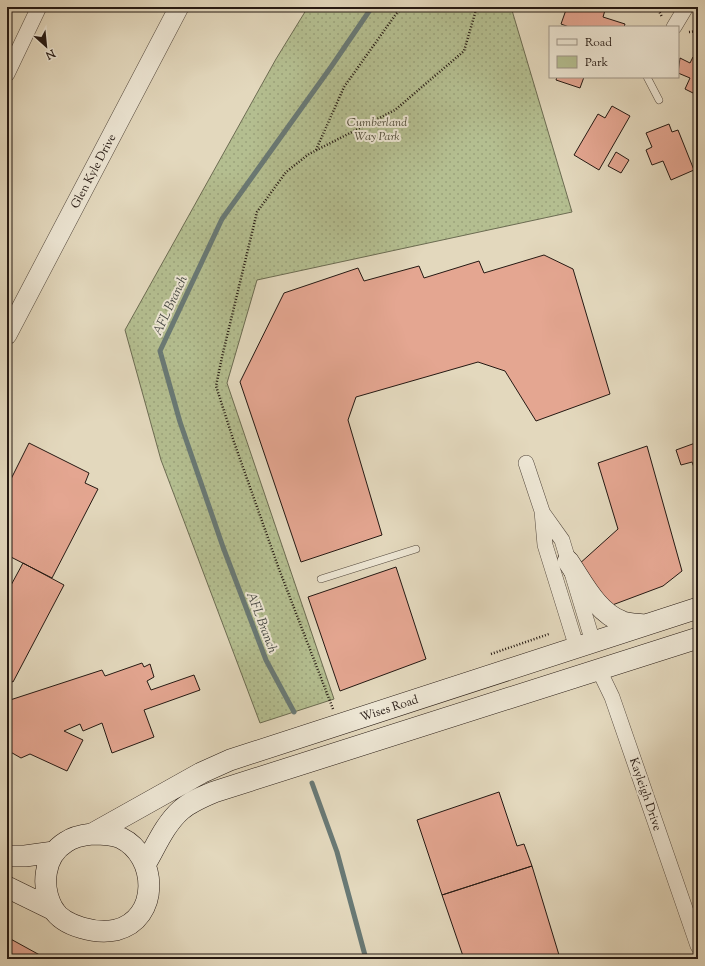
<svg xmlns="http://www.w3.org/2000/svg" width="705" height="966" font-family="'Sorts Mill Goudy',serif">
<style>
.green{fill:url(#green-dots);stroke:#6c6c52}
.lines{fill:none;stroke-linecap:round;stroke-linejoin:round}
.stream{stroke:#697975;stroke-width:5}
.building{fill:#e4a691;stroke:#251913}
.service-casing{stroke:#54493e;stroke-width:8}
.minor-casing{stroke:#54493e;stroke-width:16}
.tertiary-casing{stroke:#54493e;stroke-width:20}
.secondary-casing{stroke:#251913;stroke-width:22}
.path{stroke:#251913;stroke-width:2.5;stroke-dasharray:1 2;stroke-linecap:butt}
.service{stroke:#ede6d4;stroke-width:7}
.minor{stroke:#ede6d4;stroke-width:15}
.tertiary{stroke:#ede6d4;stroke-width:19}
.secondary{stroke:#ede6d4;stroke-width:21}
.labels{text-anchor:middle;stroke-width:4;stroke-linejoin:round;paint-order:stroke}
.park-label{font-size:12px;font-style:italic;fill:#504b38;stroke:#ede6d4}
.street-label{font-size:12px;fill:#251913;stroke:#ede6d4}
.water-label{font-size:13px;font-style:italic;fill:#474944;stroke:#ede6d4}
</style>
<defs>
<pattern id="green-dots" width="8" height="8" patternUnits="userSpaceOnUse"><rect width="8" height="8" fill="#b4be90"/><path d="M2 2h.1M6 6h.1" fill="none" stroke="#9ba37b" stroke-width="1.8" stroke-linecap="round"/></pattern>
</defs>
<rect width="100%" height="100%" fill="#e3d8bd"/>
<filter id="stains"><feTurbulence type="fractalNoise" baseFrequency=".005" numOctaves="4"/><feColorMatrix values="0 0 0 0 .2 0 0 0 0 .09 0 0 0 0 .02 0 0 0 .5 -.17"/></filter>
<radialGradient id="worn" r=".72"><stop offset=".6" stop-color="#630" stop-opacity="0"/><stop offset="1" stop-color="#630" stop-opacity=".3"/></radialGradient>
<!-- green -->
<path class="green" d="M308 7H511L572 212 257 280 227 383 334 699 260 723 161 460 125 330 276 59Z"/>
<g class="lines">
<!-- stream -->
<path class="stream" d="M294 712 266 660 223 547 180 422 160 351 222 219 331 67 372 7
M312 783 337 852 366 959"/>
</g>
<!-- building -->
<path class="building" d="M567 7H606L603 17 625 24 624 27H569L561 24Z
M693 57 698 59V100L695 99 697 95 685 89 690 78 678 73 680 58 690 63Z
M557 77H584L580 88 556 80Z
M612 106 630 116 599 170 574 155 598 114 605 118Z
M669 124 672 132 678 130 694 170 671 180 663 161 652 165 646 150 652 147 646 133Z
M616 152 629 160 621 173 608 166Z
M544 255 573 269 610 394 536 421 505 371 478 362 356 397 348 420 382 535 301 562 240 382 284 293 358 268 364 281 419 266 424 278 479 261 484 273Z
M698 442V478L692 462 681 465 676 450Z
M29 443 89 473 85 483 98 489 52 578 7 555V487Z
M647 446 682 571 663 586 607 607 578 565 618 529 598 463Z
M23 563 64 585 13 682 7 679V585L10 587Z
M396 567 426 659 340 691 308 597Z
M142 663 144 667 150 664 154 677 147 681 151 690 194 675 200 690 144 710 154 737 112 753 102 723 83 731 80 724 64 731 83 740 67 771 30 754 21 758 7 750V701L102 670 105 676Z
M499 792 517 846 524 844 532 866 442 895 417 820Z
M532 866 559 955 546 959H496L495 956 485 959H464L442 895Z
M7 937 47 959H7Z"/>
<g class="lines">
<defs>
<path id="service" d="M647 77 659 100
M321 579 416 549"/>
<path id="minor" d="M674 27 686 7
M7 74 39 7
M526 463 542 511 545 545 577 648
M542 512 562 540 593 642
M599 670 612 697 698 946"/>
<path id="tertiary" d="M7 335 179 7"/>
<path id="secondary" d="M568 561C583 583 597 613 623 622 630 624 638 624 645 625
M92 834 201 773 230 760 698 608
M92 834C102 834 112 834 121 838 158 856 160 919 116 930 97 934 64 927 53 909 41 887 43 856 66 842 73 837 83 835 92 834Z
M7 856H25L54 852
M146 863C156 846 165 824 181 810 190 802 202 797 214 792L698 638
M7 887 54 910"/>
</defs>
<!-- service casing -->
<use href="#service" class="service-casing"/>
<!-- minor casing -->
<use href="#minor" class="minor-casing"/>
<!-- tertiary casing -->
<use href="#tertiary" class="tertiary-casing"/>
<!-- secondary casing -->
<use href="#secondary" class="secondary-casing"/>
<!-- path -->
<path class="path" d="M657 7 662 17
M689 32 698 31
M316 150 344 87 396 14 403 7
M491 654 549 634
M333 709 279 569 234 442 216 386 222 357 257 212 286 172 309 154 395 110 464 51 476 10 475 7"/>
<!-- service -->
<use href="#service" class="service"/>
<!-- minor -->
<use href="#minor" class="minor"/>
<!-- tertiary -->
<use href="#tertiary" class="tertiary"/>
<!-- secondary -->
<use href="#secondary" class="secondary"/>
</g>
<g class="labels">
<!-- park labels -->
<g class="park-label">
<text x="377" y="126">Cumberland<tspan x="377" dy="14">Way Park</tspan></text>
</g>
<!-- street labels -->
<g class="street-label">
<text transform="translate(93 171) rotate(-62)" y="4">Glen Kyle Drive</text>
<text transform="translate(389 708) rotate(-18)" y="4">Wises Road</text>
<text transform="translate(646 794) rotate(71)" y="4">Kayleigh Drive</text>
</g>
<!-- water labels -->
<g class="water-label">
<text transform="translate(169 305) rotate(-65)" y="5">AFL Branch</text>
<text transform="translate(263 622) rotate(69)" y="5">AFL Branch</text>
</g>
</g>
<!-- margin -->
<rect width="705" height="966" fill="none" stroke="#e3d8bd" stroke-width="24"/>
<rect x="8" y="8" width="689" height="950" fill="none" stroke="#251913" stroke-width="2"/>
<rect x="12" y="12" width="681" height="942" fill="none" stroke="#251913"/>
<!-- legend -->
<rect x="549" y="26" width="130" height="52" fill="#ede6d4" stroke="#9d9487"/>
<rect x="557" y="39" width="20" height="6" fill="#ede6d4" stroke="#9d9487"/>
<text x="585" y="46" font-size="12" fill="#251913">Road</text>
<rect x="557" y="56" width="20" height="12" fill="#b4be90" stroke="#9d9487"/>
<text x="585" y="66" font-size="12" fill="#251913">Park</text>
<!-- north arrow -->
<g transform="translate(46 46) rotate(153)" stroke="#ede6d4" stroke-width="3" paint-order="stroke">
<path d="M0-3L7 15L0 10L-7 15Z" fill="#251913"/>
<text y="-6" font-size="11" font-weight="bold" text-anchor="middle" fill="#251913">N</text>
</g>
<rect width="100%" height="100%" filter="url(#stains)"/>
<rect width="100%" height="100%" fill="url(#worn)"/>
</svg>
